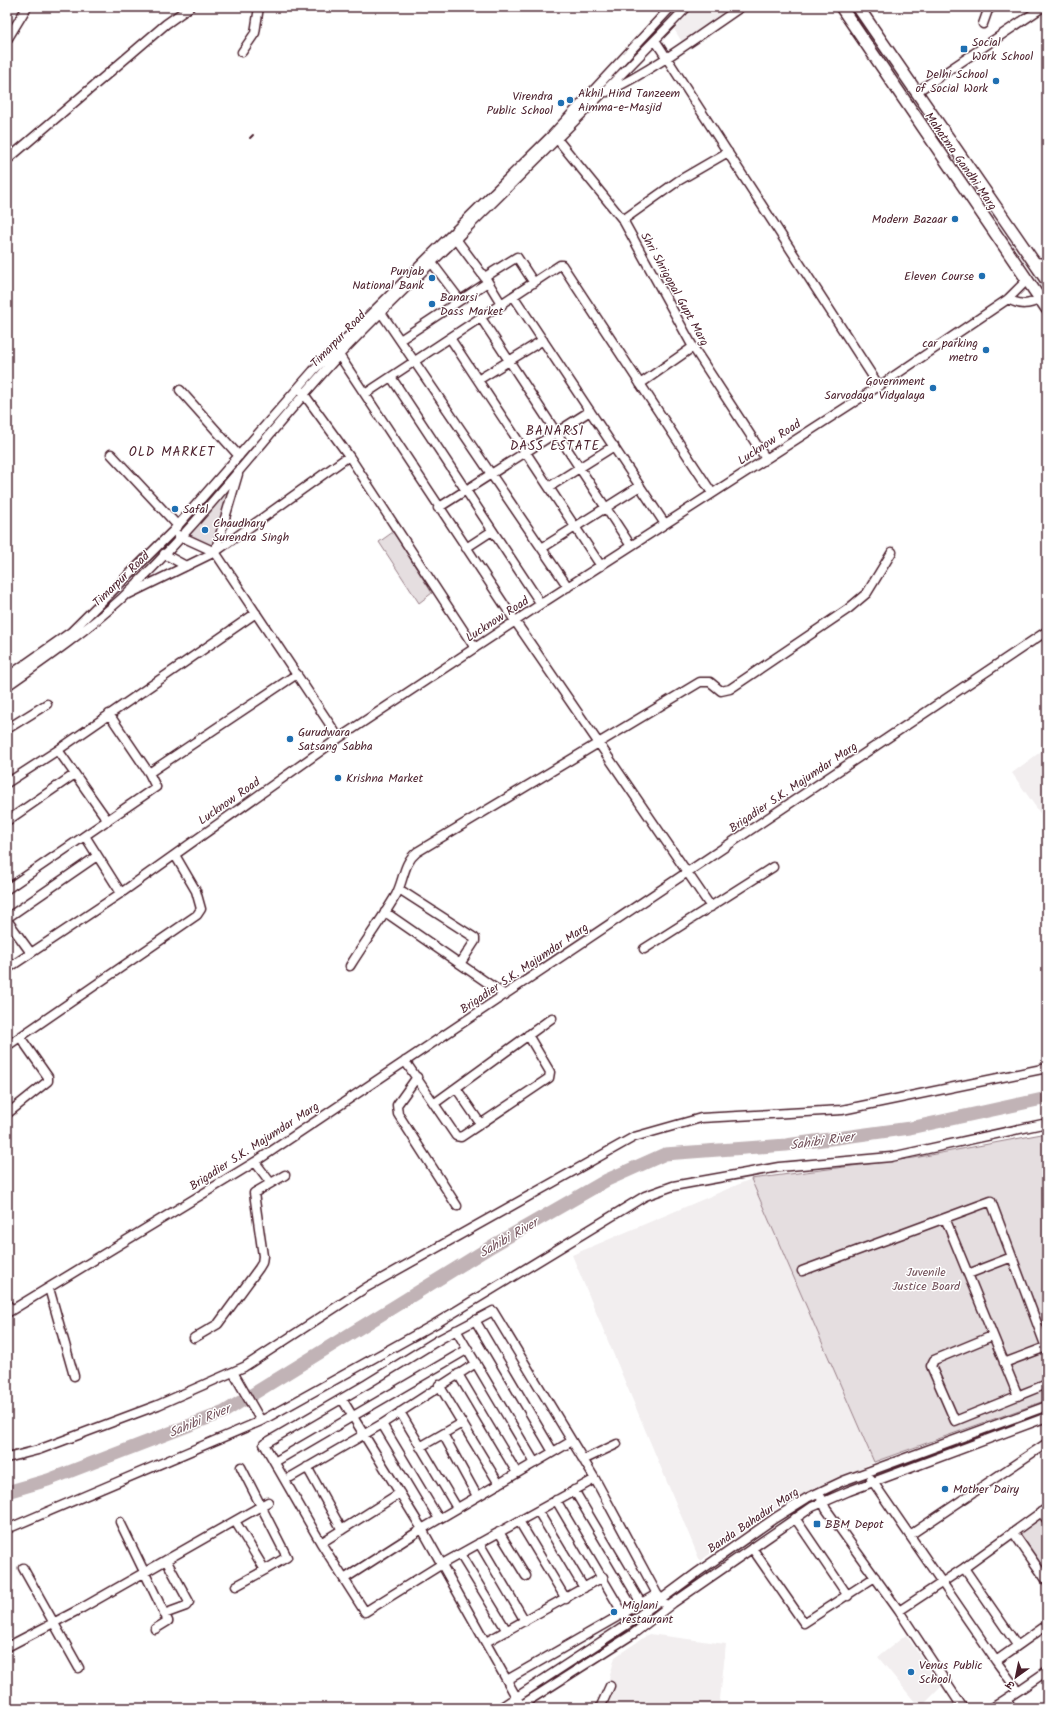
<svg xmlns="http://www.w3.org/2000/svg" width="1054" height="1715" font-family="Kalam,'Playpen Sans Deva',sans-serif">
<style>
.built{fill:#f2eeef}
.green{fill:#e5dee0;stroke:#987e86}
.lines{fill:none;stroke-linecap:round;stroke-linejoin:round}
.river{stroke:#c1b3b6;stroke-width:13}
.minor-casing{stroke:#4a1f2b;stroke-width:11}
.major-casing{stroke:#4a1f2b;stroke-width:14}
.minor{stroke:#fff;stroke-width:8}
.major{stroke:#fff;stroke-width:11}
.rail{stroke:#4a1f2b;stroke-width:2}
.poi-dot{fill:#1f6fb2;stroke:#fff;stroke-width:1.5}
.labels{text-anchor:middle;stroke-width:3;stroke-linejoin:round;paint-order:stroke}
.poi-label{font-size:12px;fill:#4a1f2b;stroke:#fff;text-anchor:start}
.street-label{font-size:12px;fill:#4a1f2b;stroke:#fff}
.park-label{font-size:12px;fill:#714f58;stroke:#fff}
.neighbourhood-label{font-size:13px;letter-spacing:1px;fill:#4a1f2b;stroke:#fff}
.water-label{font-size:13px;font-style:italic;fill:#74535c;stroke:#fff}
</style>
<rect width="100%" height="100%" fill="#fff"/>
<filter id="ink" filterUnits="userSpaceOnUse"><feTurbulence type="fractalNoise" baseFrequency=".025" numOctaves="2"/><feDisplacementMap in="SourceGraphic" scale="8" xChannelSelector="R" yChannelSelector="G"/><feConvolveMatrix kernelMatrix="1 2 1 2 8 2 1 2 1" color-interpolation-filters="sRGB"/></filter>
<g filter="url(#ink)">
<!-- built -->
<path class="built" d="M696 7H730L682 42 674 29Z
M1047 747V823L1012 773Z
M751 1179 874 1462 781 1505 700 1561 572 1255Z
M649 1634 726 1644 719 1708H601L615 1657Z
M906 1635 941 1687 920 1708 878 1657Z"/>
<!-- green -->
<path class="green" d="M226 491 229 493 213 547 187 534Z
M393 532 432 593 419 603 379 542Z
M1047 1133V1400L874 1462 751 1179 914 1158Z
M1038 1514 1047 1526V1583L1013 1532Z"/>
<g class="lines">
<!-- river -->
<path class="river" d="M7 1492 48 1480 224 1412 492 1246 607 1180 665 1154 786 1145 910 1128 1047 1098"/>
<defs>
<path id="minor" d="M983 24 988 10 992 7
M7 40 27 7
M655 40 879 386
M242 52 255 33 259 7
M918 91 1043 7
M607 92C655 69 697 37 741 7
M553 134 623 220 693 347 766 459
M7 160 166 24 190 7
M623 220 678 181 728 152
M453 235 488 282 502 305
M429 259 460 300
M1034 262 1047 263
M485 277 517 257 534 283
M514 297 665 524
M1008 299C1021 306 1028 305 1041 299
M378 308 568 587
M481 318 631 546
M450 338 601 566
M400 340 488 282
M337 352 515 621 711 907
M391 377 541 604
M478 380 543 340
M640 384 693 347
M180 390 239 456
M301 390 349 456 475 648
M365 394 560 265H562L712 493
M111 454 178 526
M238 474 215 552 339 738
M549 487 614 446
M438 508 590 411
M178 535 215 552
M466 548 492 531
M542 548 640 486
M164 554 186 566
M129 594 215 552 349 456
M7 677 71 632 173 531 313 371 551 136 671 7
M7 686C47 658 86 631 122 598 202 522 267 433 341 353 379 313 419 275 458 237 535 161 612 85 687 7
M7 729 47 704
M58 750 108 821
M149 773 297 674
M7 783 58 750 256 613
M7 821 75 774
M85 836 121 893
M7 889 156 787 149 773 109 714
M399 889 475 938V941L460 964
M385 912 505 995
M7 918 97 856
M7 920 31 953
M644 949 773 867
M350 966C365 942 382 919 396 895 404 880 403 863 417 852L700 682H710L721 691 730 689 848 609 867 593 892 552
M7 969 121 893 339 738 541 604 879 386 1008 299 1027 280
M7 1046 197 915 201 909 196 891 175 855
M405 1061 456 1136 461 1137 549 1078 550 1072 528 1035
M417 1077 397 1105 398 1114 457 1206
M456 1088 480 1123
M435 1103 552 1018
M7 1114 48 1081V1077L20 1037
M255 1162 270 1182
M945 1218 1018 1396
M802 1271 991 1201 1047 1350
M968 1274 1012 1257
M49 1288 74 1376
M7 1304 12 1310
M7 1313 255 1162 1047 631
M475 1320 553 1452
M456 1330 535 1463
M992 1336 934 1360 931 1366 955 1421 1047 1384
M194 1338 218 1324 259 1268 262 1263 263 1256 254 1193 285 1175
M1004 1363 1046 1347
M233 1372 261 1421
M458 1374 517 1473
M439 1385 499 1484
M342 1399 422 1529 519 1702
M400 1412 457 1508
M382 1424 439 1519
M443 1434 477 1496
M420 1447 462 1423
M7 1458 38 1450 158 1405 244 1367 367 1287 634 1137 701 1118 842 1110 1047 1068
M278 1460 468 1349
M583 1460 617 1444
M241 1467 287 1557 265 1570
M307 1467 342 1530
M291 1477 382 1424 476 1363
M595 1479 442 1564 365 1612 321 1543 264 1444 367 1384 440 1339 493 1311 595 1479 657 1594 667 1607
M871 1479 996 1661 1047 1625
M574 1490 641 1603
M821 1497 826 1509 899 1611 963 1708
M556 1500 625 1617
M538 1511 584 1588
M1041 1512 1047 1520
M795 1518 848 1596
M235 1521 265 1570 236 1586
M519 1521 566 1599
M120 1522 168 1621 155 1629
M7 1529 261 1421 435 1324 645 1196 673 1186 779 1167 891 1157 1047 1123
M499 1532 526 1576
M1013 1532 1047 1581
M910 1535 1047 1443
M321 1543 400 1493
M479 1543 525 1621
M752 1548 804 1623 875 1577
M460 1554 507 1631
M23 1568 79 1668
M964 1568 1017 1645
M344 1579 422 1529 572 1441
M899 1611 964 1568 1047 1508
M164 1614 186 1606 189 1602 166 1560
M486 1642 603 1577
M7 1647 82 1608 268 1502
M507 1680 657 1594
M1018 1691 1047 1671
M1006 1699 1012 1708
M500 1708 628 1624 698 1572 775 1518 807 1498 843 1481 1047 1406
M517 1708 633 1634 673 1603 812 1507 849 1491 1047 1417
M600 1708 610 1686
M992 1708 1018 1691 996 1661"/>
<path id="major" d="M841 7 1047 309
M858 7 1047 281"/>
</defs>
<!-- minor casing -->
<use href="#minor" class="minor-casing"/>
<!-- major casing -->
<use href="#major" class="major-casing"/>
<!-- minor -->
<use href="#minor" class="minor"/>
<!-- major -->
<use href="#major" class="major"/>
<!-- rail -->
<path class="rail" d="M250 138 253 135"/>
</g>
</g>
<!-- markers -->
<g class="poi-dot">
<rect x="960" y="45" width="8" height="8" rx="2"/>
<circle cx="996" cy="81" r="4"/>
<circle cx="570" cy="100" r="4"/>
<circle cx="561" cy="103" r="4"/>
<circle cx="955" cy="219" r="4"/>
<circle cx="982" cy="276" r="4"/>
<circle cx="432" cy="278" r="4"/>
<circle cx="432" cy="304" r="4"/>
<circle cx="986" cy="350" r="4"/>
<circle cx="933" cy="388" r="4"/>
<circle cx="175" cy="509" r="4"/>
<circle cx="205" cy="530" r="4"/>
<circle cx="290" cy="739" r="4"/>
<circle cx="338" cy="778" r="4"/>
<circle cx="945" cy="1489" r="4"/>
<rect x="813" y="1520" width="8" height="8" rx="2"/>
<circle cx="614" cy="1612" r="4"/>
<circle cx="911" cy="1672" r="4"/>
</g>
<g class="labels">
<!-- poi labels -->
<g class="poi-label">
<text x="972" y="46">Social<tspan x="972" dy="14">Work School</tspan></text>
<text x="988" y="78" text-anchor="end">Delhi School<tspan x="988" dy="14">of Social Work</tspan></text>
<text x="578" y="97">Akhil Hind Tanzeem<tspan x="578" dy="14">Aimma-e-Masjid</tspan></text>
<text x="553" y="100" text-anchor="end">Virendra<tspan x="553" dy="14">Public School</tspan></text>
<text x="947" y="223" text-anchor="end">Modern Bazaar</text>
<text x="424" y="275" text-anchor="end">Punjab<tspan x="424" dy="14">National Bank</tspan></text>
<text x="974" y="280" text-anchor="end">Eleven Course</text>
<text x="440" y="301">Banarsi<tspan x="440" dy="14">Dass Market</tspan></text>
<text x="978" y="347" text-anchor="end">car parking<tspan x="978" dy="14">metro</tspan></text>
<text x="925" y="385" text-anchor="end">Government<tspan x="925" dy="14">Sarvodaya Vidyalaya</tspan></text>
<text x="183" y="513">Safal</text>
<text x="213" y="527">Chaudhary<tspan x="213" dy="14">Surendra Singh</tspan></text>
<text x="298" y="736">Gurudwara<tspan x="298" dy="14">Satsang Sabha</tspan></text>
<text x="346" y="782">Krishna Market</text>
<text x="953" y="1493">Mother Dairy</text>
<text x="825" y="1528">BBM Depot</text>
<text x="622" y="1609">Miglani<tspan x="622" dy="14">restaurant</tspan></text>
<text x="919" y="1669">Venus Public<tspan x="919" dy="14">School</tspan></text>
</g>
<!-- street labels -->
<g class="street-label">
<text transform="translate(961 161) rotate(55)" y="4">Mahatma Gandhi Marg</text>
<text transform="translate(675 289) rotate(61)" y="4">Shri Shrigopal Gupt Marg</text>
<text transform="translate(338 339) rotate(-46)" y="4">Timarpur Road</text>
<text transform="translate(769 442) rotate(-33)" y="4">Lucknow Road</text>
<text transform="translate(121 579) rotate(-44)" y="4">Timarpur Road</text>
<text transform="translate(497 619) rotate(-33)" y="4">Lucknow Road</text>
<text transform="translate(793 787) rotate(-34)" y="4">Brigadier S.K. Majumdar Marg</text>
<text transform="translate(229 801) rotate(-35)" y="4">Lucknow Road</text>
<text transform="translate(524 968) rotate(-34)" y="4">Brigadier S.K. Majumdar Marg</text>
<text transform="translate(254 1146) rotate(-33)" y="4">Brigadier S.K. Majumdar Marg</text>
<text transform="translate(753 1520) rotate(-34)" y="4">Banda Bahadur Marg</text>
</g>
<!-- park labels -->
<g class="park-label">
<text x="926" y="1276">Juvenile<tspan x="926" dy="14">Justice Board</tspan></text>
</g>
<!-- neighbourhood labels -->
<g class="neighbourhood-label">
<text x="555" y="435">BANARSI<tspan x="555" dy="15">DASS ESTATE</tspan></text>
<text x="172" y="456">OLD MARKET</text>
</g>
<!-- water labels -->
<g class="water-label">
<text transform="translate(822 1140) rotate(-8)" y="5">Sahibi River</text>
<text transform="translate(508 1237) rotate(-30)" y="5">Sahibi River</text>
<text transform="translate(199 1420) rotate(-23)" y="5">Sahibi River</text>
</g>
</g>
<!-- margin -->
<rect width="1054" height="1715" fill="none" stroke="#fff" stroke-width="24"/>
<rect x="12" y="12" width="1030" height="1691" fill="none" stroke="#4a1f2b" stroke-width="1.5" filter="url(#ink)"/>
<!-- north arrow -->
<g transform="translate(1016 1677) rotate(213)" stroke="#ffffff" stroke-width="3" paint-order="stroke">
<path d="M0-3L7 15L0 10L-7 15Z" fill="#4a1f2b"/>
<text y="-6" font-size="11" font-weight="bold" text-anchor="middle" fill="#4a1f2b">उ</text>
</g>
</svg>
